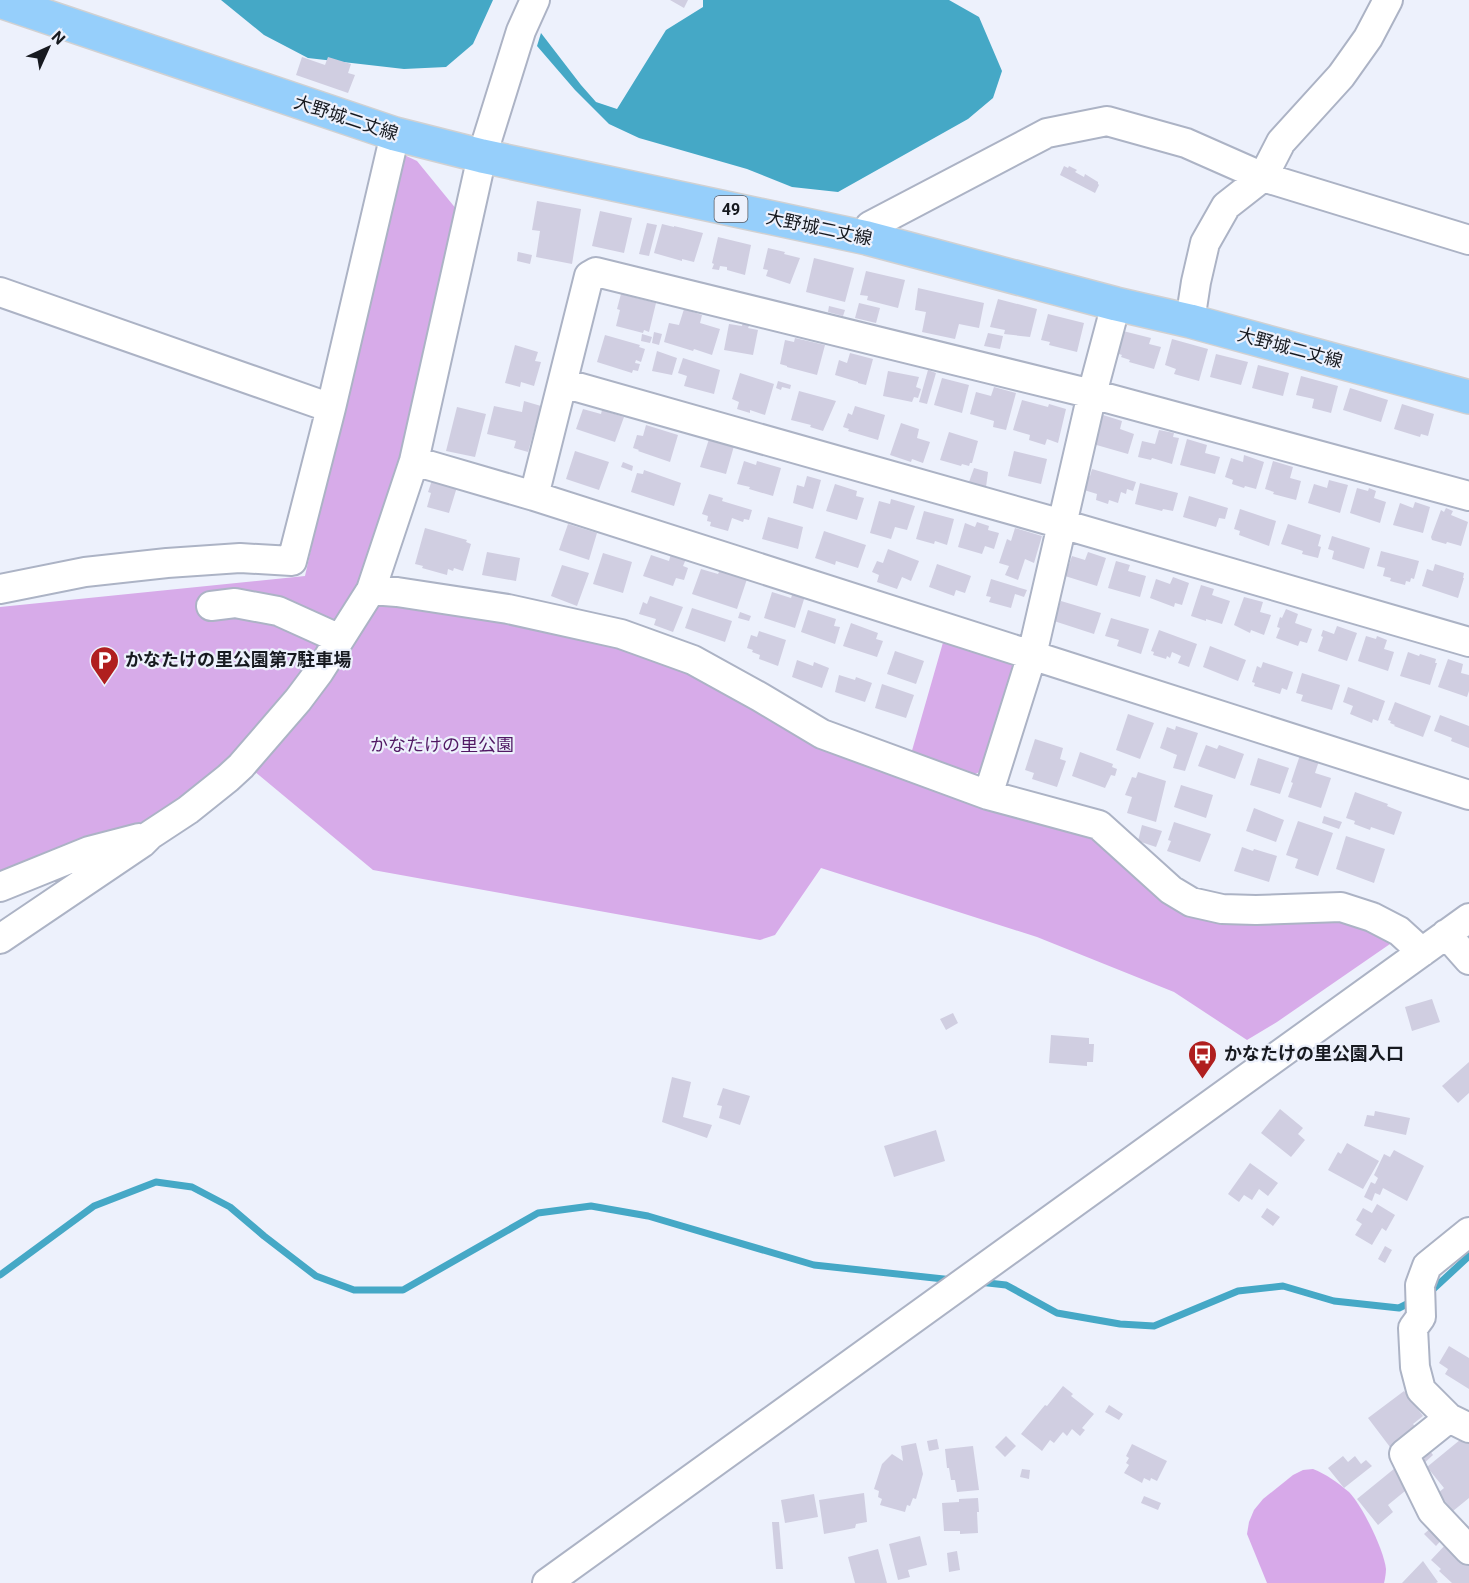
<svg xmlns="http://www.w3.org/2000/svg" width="1469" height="1583" font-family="Roboto,'Noto Sans JP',sans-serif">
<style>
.green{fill:#d7abe9}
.forest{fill:#d7a9e9}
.water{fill:#45a8c6}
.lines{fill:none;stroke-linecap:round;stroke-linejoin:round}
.stream{stroke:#45a8c6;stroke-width:7}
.building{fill:#d0cee1}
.minor-casing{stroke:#acb3c5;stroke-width:32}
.major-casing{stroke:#d1d1d2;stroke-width:36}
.minor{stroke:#fff;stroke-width:28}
.major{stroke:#96cffb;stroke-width:33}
.labels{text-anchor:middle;stroke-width:4.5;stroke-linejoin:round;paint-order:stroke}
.shield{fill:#edf1fc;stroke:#575a62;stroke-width:1.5}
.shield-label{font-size:16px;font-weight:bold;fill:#171a20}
.street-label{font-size:18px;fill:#171a20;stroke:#edf1fc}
.poi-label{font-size:18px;font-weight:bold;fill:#171a20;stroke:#edf1fc;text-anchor:start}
.park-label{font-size:18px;fill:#511964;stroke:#edf1fc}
</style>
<rect width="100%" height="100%" fill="#edf1fc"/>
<!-- green -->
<path class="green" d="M400 153 417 161 457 210 399 476 379 538 354 591 609 644 681 666 1093 832 1172 901 1340 913 1394 936 1390 944 1277 1022 1247 1040 1174 992 1037 937 821 868 775 935 760 940 373 870 236 756 165 813 0 876V607L305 576Z
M944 639 1018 662 984 770 964 779 909 761Z"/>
<!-- forest -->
<path class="forest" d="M1313 1469C1326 1474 1338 1483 1349 1492 1362 1505 1384 1550 1386 1569 1386 1573 1385 1579 1384 1583H1267L1247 1534 1249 1522 1254 1510 1263 1499 1293 1475 1303 1470Z"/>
<!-- water -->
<path class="water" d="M221 0H493L473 44 446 67 404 69 308 58 264 35Z
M703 0H949L979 17 1002 71 993 98 968 119 838 192 792 187 747 169 639 138 609 124 575 90 537 46 541 33 581 85 596 102 617 109 666 30 703 7Z"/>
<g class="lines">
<!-- stream -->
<path class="stream" d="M0 1275 94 1206 156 1182 192 1187 230 1207 264 1236 316 1276 354 1290H403L538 1213 591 1206 648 1216 814 1265 953 1280
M979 1282 1006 1285 1057 1313 1120 1324 1154 1326 1238 1291 1283 1286 1334 1301 1399 1308 1413 1301
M1428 1294 1469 1256"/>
</g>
<!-- building -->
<path class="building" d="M670 0H688L684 8Z
M302 57 325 65 328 57 351 64 348 73 355 75 348 93 296 75Z
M1064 166 1068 168 1069 166 1077 170 1075 172 1084 177 1085 174 1098 182V184L1099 185 1095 193 1060 175Z
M537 201 581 209 572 264 536 257 540 231 532 230Z
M600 211 632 218 624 253 592 246Z
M647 223 657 225 649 256 639 254Z
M662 224 674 227V226L703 233 694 262 682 259V261L654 253Z
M718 237 751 245 745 275 727 270V267L720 266 719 270 712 269 714 264 712 263Z
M768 248 785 252 784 254 800 258 790 284 766 276 768 270 763 269Z
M518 252 532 255 530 264 517 261Z
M814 258 854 268 845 302 806 292Z
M866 271 905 280 898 308 867 300 868 296 860 295Z
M918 288 984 303 979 328 959 324 955 339 922 332 926 312 915 310Z
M621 294 656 303 649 332 644 330 643 333 616 326 620 310 617 309Z
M998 299 1037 309 1030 337 1004 334 1005 330 990 327Z
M859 303 880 308 876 323 855 318Z
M829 306 845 310 843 316 828 312Z
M684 309 702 315 700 323 720 329 712 355 694 349 693 351 664 342 669 323 679 325Z
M1048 314 1084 323 1077 352 1049 345 1050 342 1041 340Z
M743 322 750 324 748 328 758 330 753 355 724 350 729 324 742 326Z
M1119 330 1151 338 1149 344 1161 347 1154 369 1129 362 1130 360 1121 357 1122 355 1113 352Z
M654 332 662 334 659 345 652 343Z
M988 333 1003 336 1000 349 984 346Z
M642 334 652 337 650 343 641 341Z
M605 335 640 345 639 347 645 349 641 362 636 360 635 363 640 364 638 371 633 370 632 373 597 362Z
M795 338 825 345 817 375 787 367V366L780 364 785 340 794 342Z
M1172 339 1208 349 1199 381 1174 374 1176 369 1165 365Z
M515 345 538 352 535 361 541 362 534 386 521 382 520 387 505 383Z
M657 351 677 358 672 375 652 371Z
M850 353 873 359 866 385 858 383V382L835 375 839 360 847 363Z
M1216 354 1248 362 1241 385 1210 377Z
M683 358 720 370 714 394 684 386 687 376 678 373Z
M1258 365 1289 373 1283 396 1252 388Z
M928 370 936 373 927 404 919 402Z
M888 371 919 377 916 387 921 389 918 398 914 397 912 402 883 396Z
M740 373 774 384 765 415 750 410V413L737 409 739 402 732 399Z
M1301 376 1338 386 1331 413 1312 408 1314 399 1296 395Z
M942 378 969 385 962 413 934 405Z
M778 381 791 385 790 389 782 387 781 390 776 388Z
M994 387 1016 393 1006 430 993 427 994 421 970 414 976 392 991 396Z
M1350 388 1388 400 1381 422 1343 410Z
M799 391 836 401 823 431 810 427 811 425 791 420Z
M1022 400 1048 407 1049 404 1066 409 1058 443 1047 439 1045 445 1029 440 1030 435 1013 430Z
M524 401 541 406 528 452 514 448 516 441 487 434 494 406 522 412Z
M1402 404 1434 414 1428 436 1421 434 1420 437 1394 429Z
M855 406 885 415 878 440 848 431 849 429 843 427 848 413 852 415Z
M457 407 486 414 475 457 446 451Z
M583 409 601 414 602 410 624 417 615 442 576 429Z
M1103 415 1122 421 1120 429 1134 434 1128 454 1093 444 1098 420 1101 421Z
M901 423 919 429 917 438 930 442 923 463 912 459 911 462 890 455Z
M646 425 678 435 670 462 638 451 639 450 633 448 637 435 643 436Z
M1159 430 1174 433 1173 437 1179 438 1172 464 1152 458 1151 460 1138 457 1142 441 1155 444Z
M949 432 978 441 972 463H970L969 466 962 464 961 466 940 460Z
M709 439 734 446 726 474 700 467Z
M1187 439 1207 445 1205 453 1220 457 1215 474 1180 465Z
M575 451 609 462 599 490 566 479Z
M1014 451 1047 459 1041 484 1008 476Z
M1244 455 1264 462 1256 489 1245 486 1244 488 1232 484 1233 480 1225 477 1231 458 1243 462Z
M744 461 756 465 757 461 781 468 773 496 749 489 750 487 737 484Z
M1273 461 1293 467 1290 478 1301 481 1296 500 1273 494 1274 492 1265 489Z
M623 462 633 466 632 471 621 467Z
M974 468 988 472 986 487 969 482Z
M1092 469 1136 482 1133 491 1127 489 1126 494 1121 492 1118 503 1109 500 1108 504 1096 500 1097 494 1084 490 1086 485H1084L1086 475 1090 476Z
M644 470 681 483 674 506 631 492 637 473 643 474Z
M807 476 821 480 813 509 793 503 797 485 804 487Z
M432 480 457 487 449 513 427 507 431 493 428 492Z
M1329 480 1348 485 1340 513 1308 503 1314 484 1327 488Z
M1140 483 1178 493 1173 511 1163 509 1162 511 1135 504Z
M835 484 857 491 856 496 864 498 857 520 826 511Z
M1357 488 1368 491 1369 488 1376 491 1374 498 1386 502 1380 523 1350 513Z
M709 494 723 498 722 501 752 510 749 520 744 519 743 522 732 518 728 531 710 526 711 522 707 521 708 516 702 514Z
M1189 496 1228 508 1225 519 1219 518 1216 527 1183 517Z
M891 499 915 506 907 530 895 527 891 539 870 533 879 501 890 504Z
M1415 502 1430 507 1423 533 1393 525 1400 503 1413 508Z
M1446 508 1453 511 1451 515 1468 522 1461 546 1447 542 1446 544 1432 540 1431 537 1441 510 1444 512Z
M1240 509 1276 521 1269 546 1239 535 1240 531 1234 529Z
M924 511 954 519 947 545 935 541 934 544 916 539Z
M768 517 803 527 798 549 762 539Z
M977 522 989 526 988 530 999 533 994 549 985 546 982 554 958 547 965 523 975 527Z
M568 524 597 533 589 560 559 550Z
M1288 524 1321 535 1318 546 1321 547 1318 558 1302 554 1303 551 1281 544Z
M425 528 467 540 466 542 471 544 463 571 454 568 453 571 448 569 447 575 422 568 423 566 415 564Z
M1015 528 1042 536 1034 563 1025 559 1018 580 1005 575 1009 566 999 563 1007 539 1011 541Z
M824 531 866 545 858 568 836 561 835 565 815 558Z
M1332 536 1370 548 1364 569 1332 559 1334 551 1328 549Z
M888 549 919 561 911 581 902 577 897 589 877 582 879 575 872 572 877 561 883 563Z
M1381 551 1419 561 1414 579 1411 578 1410 582 1406 581 1405 585 1390 581 1391 578 1383 576 1385 568 1377 566Z
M487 552 520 558 516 581 482 575Z
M1088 552 1106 558 1097 586 1065 576 1072 556 1085 560Z
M603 553 632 562 623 593 593 584Z
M671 554 686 559 683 566 688 568 684 580 676 578 673 586 643 576 651 555 669 561Z
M1116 561 1130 565 1128 571 1146 576 1140 597 1108 588Z
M937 564 971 576 965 593 956 590 954 596 929 587Z
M1435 564 1464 573 1463 578H1464L1458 598 1422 586 1427 569 1433 571Z
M562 565 589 573 577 606 551 596Z
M701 569 718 574 720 570 747 579 737 609 692 594Z
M1173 577 1189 583 1182 605 1175 603 1174 607 1150 598 1156 579 1170 584Z
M991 579 1027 590 1024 597 1015 594 1011 608 989 602 991 597 986 596Z
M1201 585 1214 589 1212 595 1230 601 1222 624 1206 619V621L1191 616Z
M772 592 791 598 793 592 805 596 795 628 764 618Z
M650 596 683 607 673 632 654 625 656 619 639 614 643 602 647 604Z
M1244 597 1263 602 1260 612 1271 615 1264 635 1251 630 1250 633 1234 625Z
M1061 601 1101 613 1094 634 1054 621Z
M692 608 732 621 725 642 685 628Z
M1286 609 1298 614 1295 623 1312 629 1307 643 1300 641 1298 646 1276 638 1280 628 1277 627 1280 617 1282 618Z
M808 610 836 619 834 626 840 627 835 644 801 632Z
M740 612 751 616 749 621 738 618Z
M1111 618 1149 629 1141 654 1117 646 1119 640 1105 636Z
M851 623 878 633 876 639 883 641 877 657 843 646Z
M1337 626 1357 633 1347 661 1318 651 1323 637 1321 636 1323 630 1334 634Z
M1159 630 1197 644 1189 667 1178 663 1181 656 1172 652 1170 658 1167 656 1166 659 1153 655 1154 652 1151 651Z
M759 631 786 640 778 666 759 659 760 655 752 652 753 650 747 648 751 635 757 637Z
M1366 636 1376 639 1377 636 1387 640 1384 649 1394 652 1388 671 1358 661Z
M1210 646 1246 660 1238 681 1203 667Z
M895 651 924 661 916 684 887 674Z
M1408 652 1419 656 1420 654 1436 659 1435 663H1437L1430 685 1400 676Z
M1448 659 1463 664 1461 673 1469 675V691L1467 697 1438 687Z
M797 660 813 666 814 662 829 668 822 688 792 677Z
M1263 662 1293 672 1287 690 1282 688 1280 694 1254 686 1255 683 1252 682 1257 666 1261 668Z
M1302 673 1340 685 1332 710 1301 701 1303 695 1296 693Z
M839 675 855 680 856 677 872 683 865 702 835 692Z
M882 684 914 695 906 718 875 708Z
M1348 687 1385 701 1378 721 1373 719 1372 723 1350 714 1353 706 1343 702Z
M1395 702 1431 716 1423 737 1394 726 1395 725 1390 723 1391 721 1388 720Z
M1128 714 1154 723 1140 759 1116 750Z
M1440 715 1469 726V748L1451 741 1452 738 1434 731Z
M1176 726 1198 733 1185 771 1173 768 1177 755 1160 748 1167 727 1175 730Z
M1035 739 1063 748 1060 759 1066 761 1057 787 1032 779 1034 773 1025 770Z
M1206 745 1217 749 1219 745 1244 754 1235 779 1198 766Z
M1080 752 1113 764 1112 767 1117 769 1115 776 1111 775 1105 788 1072 776Z
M1300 755 1319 761 1315 773 1331 778 1321 808 1288 797 1293 783 1291 782Z
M1258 758 1289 768 1280 794 1250 785Z
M1138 772 1166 781 1156 822 1127 813 1132 797 1125 795 1132 777 1136 778Z
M1181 785 1213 795 1206 818 1174 807Z
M1355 792 1388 804 1387 806 1402 812 1394 835 1371 827 1370 830 1354 824 1355 821 1346 818Z
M1254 808 1284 820 1276 842 1246 831Z
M1324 816 1342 822 1339 829 1322 823Z
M1298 821 1333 833 1318 876 1295 868 1298 859 1286 855Z
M1174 822 1211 834 1200 862 1167 851 1171 841 1168 840Z
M1142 825 1162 831 1156 847 1138 841Z
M1346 836 1385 849 1374 883 1336 869Z
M1242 847 1253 851 1254 849 1277 856 1269 882 1234 871Z
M1432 999 1440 1022 1412 1031 1405 1007Z
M953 1013 958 1023 946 1030 940 1019Z
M1051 1035 1089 1038V1044H1094L1093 1062H1087V1066L1049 1063Z
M1469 1062V1093L1458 1103 1442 1086Z
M672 1077 691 1082 683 1117 712 1125 707 1138 662 1122Z
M723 1088 750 1096 740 1125 719 1118 722 1106 717 1105Z
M1280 1109 1303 1128 1298 1134 1305 1140 1291 1157 1261 1133Z
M1375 1111 1410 1118 1406 1135 1364 1126 1367 1115 1374 1116Z
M936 1130 945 1161 894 1177 884 1146Z
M1347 1143 1379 1161 1363 1189 1328 1170 1338 1152 1341 1154Z
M1394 1150 1424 1166 1407 1201 1383 1188 1380 1195 1375 1193 1372 1201 1364 1197 1371 1182 1375 1184 1378 1178 1374 1175 1384 1154 1390 1157Z
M1250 1163 1278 1183 1268 1196 1259 1189 1252 1200 1244 1195 1239 1202 1228 1194Z
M1377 1204 1395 1215 1386 1231 1382 1228 1372 1245 1355 1235 1362 1224 1356 1220 1363 1208 1372 1213Z
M1267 1208 1280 1217 1273 1226 1261 1217Z
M1385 1246 1392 1250 1385 1263 1378 1259Z
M1449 1346 1469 1358V1389L1445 1374 1448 1369 1439 1363Z
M1063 1386 1073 1394 1071 1396 1094 1414 1082 1428 1085 1430 1080 1436 1072 1429 1067 1436 1063 1432 1054 1443 1050 1440 1042 1451 1021 1434 1045 1405 1047 1406Z
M1404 1391 1423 1416 1413 1424 1419 1431 1393 1451 1368 1418Z
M1109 1405 1123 1414 1119 1420 1105 1412Z
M1466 1435 1469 1438V1498L1453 1511 1438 1493 1444 1488 1427 1467Z
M1006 1436 1016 1446 1005 1457 995 1447Z
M937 1439 939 1449 929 1451 927 1441Z
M916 1443 923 1474 916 1499 913 1498 910 1506 907 1505 905 1512 880 1505 882 1499 878 1497 879 1491 874 1489 882 1464 892 1454 903 1461 901 1446Z
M1132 1444 1167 1461 1157 1481 1151 1478 1150 1481 1144 1478 1142 1483 1124 1473 1129 1465 1126 1463 1129 1458 1126 1456Z
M973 1446 979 1490 957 1492 955 1480H951L949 1468H947L945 1449Z
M1428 1448 1433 1455 1421 1466 1416 1459Z
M1343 1456 1348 1462 1355 1456 1361 1464 1366 1460 1372 1466 1344 1488 1328 1468Z
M1400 1464 1416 1482 1388 1505 1393 1512 1378 1525 1357 1499Z
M1022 1469 1030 1470 1029 1479 1020 1477Z
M864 1493 867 1522 856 1524 855 1528 824 1534 819 1500Z
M814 1494 818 1517 785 1523 781 1500Z
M1144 1496 1161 1503 1158 1510 1141 1503Z
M978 1498 979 1512H977L978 1533 960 1534V1531H944L942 1503 959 1502V1499Z
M772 1522H779L783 1569H776Z
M1433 1526 1444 1537 1436 1546 1424 1534Z
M920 1536 927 1565 908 1570 910 1577 898 1580 889 1544Z
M1448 1542 1469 1562V1583H1452L1439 1571 1441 1569 1431 1560Z
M878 1549 887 1583H855L848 1557Z
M957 1551 960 1570 949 1572 947 1553Z
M1423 1561 1438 1582 1436 1583H1402Z"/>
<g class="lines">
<defs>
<path id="minor" d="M867 238 870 226 1047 133 1107 121 1186 143 1263 177 1469 240
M0 292 331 408
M1190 321 1196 282 1205 243 1226 206 1263 177 1281 142 1341 76 1368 38 1388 0
M563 383 1062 524 1469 642
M414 461 534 496 1469 795
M534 496 589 276 596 272 1092 394 1469 496
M0 589 85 572 167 563 240 558 292 561 331 408 395 134
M371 590 397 592 508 609 621 634 693 660 760 697 822 734 988 795 1099 825 1171 890 1191 902 1222 909 1256 910 1341 907 1372 917 1399 931 1422 952
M211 606 235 603 278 611 340 639
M988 795 1032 655 1092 394 1116 304
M0 887 89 851 139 838
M1446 934 1469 960
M0 939 142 843 150 835 188 810 228 778 241 766 298 700 319 672 371 590 414 461 482 156 521 31 535 0
M1469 1232 1427 1266 1420 1285 1421 1317 1413 1328 1415 1367 1421 1390 1449 1418 1469 1428
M1449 1418 1404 1454 1432 1511 1469 1550
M547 1583 1469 918"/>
<path id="major" d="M0 1 395 134 482 156 867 238 1116 304 1190 321 1469 397"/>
</defs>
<!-- minor casing -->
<use href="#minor" class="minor-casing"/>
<!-- major casing -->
<use href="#major" class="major-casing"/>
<!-- minor -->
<use href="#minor" class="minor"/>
<!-- major -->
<use href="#major" class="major"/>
</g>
<!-- icons -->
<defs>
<symbol id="parking-pin" viewBox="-11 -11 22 30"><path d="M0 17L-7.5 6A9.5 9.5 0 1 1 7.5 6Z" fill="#b01f1f" stroke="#edf1fc"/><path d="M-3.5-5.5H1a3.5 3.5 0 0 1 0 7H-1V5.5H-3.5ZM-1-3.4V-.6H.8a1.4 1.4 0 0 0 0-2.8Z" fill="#fff"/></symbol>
<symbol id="bus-pin" viewBox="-11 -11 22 30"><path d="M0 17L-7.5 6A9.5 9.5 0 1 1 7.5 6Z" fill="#b01f1f" stroke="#edf1fc"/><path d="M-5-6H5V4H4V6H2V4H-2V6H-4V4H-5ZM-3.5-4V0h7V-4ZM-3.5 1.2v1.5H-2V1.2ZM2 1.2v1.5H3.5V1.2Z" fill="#fff"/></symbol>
</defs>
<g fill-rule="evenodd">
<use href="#parking-pin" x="88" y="644" width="33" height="45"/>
<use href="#bus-pin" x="1186" y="1038" width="33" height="45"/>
</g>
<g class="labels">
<!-- shield labels -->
<rect class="shield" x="714.5" y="196" width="33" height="26" rx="4.5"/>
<g class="shield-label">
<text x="731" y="215">49</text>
</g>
<!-- street labels -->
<g class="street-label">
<text transform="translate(346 118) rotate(18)" y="6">大野城二丈線</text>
<text transform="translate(819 228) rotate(12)" y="6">大野城二丈線</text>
<text transform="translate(1290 348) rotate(15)" y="6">大野城二丈線</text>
</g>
<!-- poi labels -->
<g class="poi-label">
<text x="125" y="666">かなたけの里公園第7駐車場</text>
<text x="1224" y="1060">かなたけの里公園入口</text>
</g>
<!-- park labels -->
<g class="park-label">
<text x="442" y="751">かなたけの里公園</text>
</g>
</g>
<!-- north arrow -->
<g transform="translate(48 48) rotate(45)" stroke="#edf1fc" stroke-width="4.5" paint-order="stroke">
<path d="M0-4.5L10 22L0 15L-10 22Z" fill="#171a20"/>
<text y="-9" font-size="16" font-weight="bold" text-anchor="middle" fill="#171a20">N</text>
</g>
</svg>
